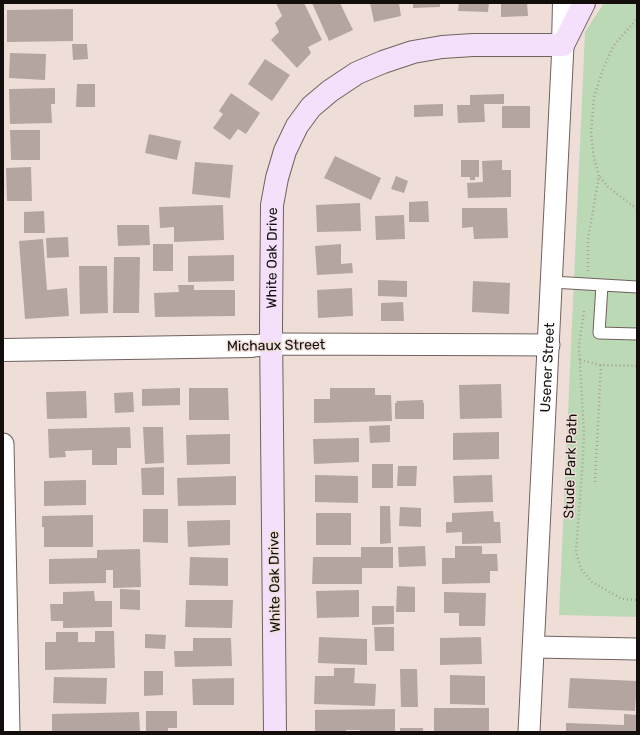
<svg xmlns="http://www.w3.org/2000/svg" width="640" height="735" font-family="Rubik,sans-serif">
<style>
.green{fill:#bbd9b5}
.building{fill:#b5a5a0}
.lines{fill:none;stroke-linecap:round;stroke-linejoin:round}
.service-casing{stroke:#70625d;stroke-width:13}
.minor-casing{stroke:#70625d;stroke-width:23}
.tertiary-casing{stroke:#70625d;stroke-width:24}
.secondary-casing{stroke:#70625d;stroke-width:24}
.path{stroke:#ab9e99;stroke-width:2.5;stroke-dasharray:1 3;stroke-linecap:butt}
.service{stroke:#fff;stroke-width:11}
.minor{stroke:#fff;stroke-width:21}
.tertiary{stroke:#fff;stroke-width:22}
.secondary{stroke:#f4e0fb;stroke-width:22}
.labels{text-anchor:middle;stroke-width:3;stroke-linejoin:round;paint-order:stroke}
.street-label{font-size:14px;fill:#130e0c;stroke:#efded8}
</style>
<rect width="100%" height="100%" fill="#efded8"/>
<!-- green -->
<path class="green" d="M604 3H637V617L559 615 585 32Z"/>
<!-- building -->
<path class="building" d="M276 3H304L322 40 308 47 311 53 297 68 271 40 279 32 275 23 282 16Z
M312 3H340L353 30 329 41Z
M370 3H399L401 16 374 22Z
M413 3H440V7L413 8Z
M459 3H489L488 12 458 11Z
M501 3H527L528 16 501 17Z
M73 9V41L7 42V10Z
M72 44H87L88 59 73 60Z
M10 53 46 54 45 80 9 78Z
M265 59 290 75 272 101 248 84Z
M77 84H95V107H76Z
M55 88V104H51L52 123 10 124 9 89Z
M231 93 260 113 246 134 238 129 230 140 213 128 223 114 219 111Z
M504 94V104H484L485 122 458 123 457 105H470V95Z
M443 104V116L414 117V105Z
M502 106H530V128H502Z
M10 130H40V160H11Z
M149 134 181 141 177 160 145 153Z
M335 156 381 178 371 200 324 178Z
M461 160H479V177H475V180H470V177H461Z
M502 160V170H511V197L468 198 467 183 483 182 482 161Z
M195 162 233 165 230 198 192 194Z
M31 167 32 201H7L6 168Z
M396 176 408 181 404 193 391 189Z
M428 201 429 222H409V202Z
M360 203 361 231 317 232 316 205Z
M223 205 224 240 174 242V227L160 228 159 207Z
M462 208H507L508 238 474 239 473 227 462 228Z
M44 211 45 233H24V212Z
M404 215 405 239 376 240 375 216Z
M117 225H149L150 245 118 246Z
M68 237 69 257 47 258 46 238Z
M43 239 47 290 67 288 69 316 25 319 19 241Z
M153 244H173V271H153Z
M341 244V264L352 263 353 273 317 275 315 246Z
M234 255V281L188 282V256Z
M114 257H140L139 313H113Z
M79 266H107L108 313 80 314Z
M378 280 407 281V297L378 296Z
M473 281 510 283 509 314 472 312Z
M178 285H194V290H235V316L155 317 154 293 179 292Z
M352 288 353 316 318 318 317 290Z
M403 302 404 321H381V303Z
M501 384 502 418 460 419 459 385Z
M180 388V405L142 406V389Z
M189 388H228L229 420H189Z
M330 388H375V395H391L392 421 314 423V399H330Z
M86 391 87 418 47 419 46 392Z
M133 392 134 412 115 413 114 393Z
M423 400V403H424V419H395V403H397L396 401Z
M390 425V442L370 443 369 426Z
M130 427 131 448H117V465H92V450L65 451 66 457 49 458 48 429Z
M143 427H163L164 463 145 464Z
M499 432V459L453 460V433Z
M230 434V464L187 465 186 435Z
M359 438V462L314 464 313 439Z
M372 464H393V488H372Z
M398 466H417L416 486H397Z
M164 467V495H142L141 468Z
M315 475 358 476V503L315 502Z
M492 475 493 502 454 503 453 476Z
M236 476V505L178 506 177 478Z
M86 480V505L44 506V481Z
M380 506H390L391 543 380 544Z
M400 507 421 508V527L399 526Z
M143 509H168V543L143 542Z
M493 511 494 522H500L501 543 462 544V532L446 533V522H452V513Z
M316 513H351V545H316Z
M93 515V547H44V527H42V516Z
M230 520V545L188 547 187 521Z
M425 546 426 566 399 567 398 547Z
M455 546H482V554H497L498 571H490V583L442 584V558H455Z
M361 547H393V568H362V584H312L313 557H361Z
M140 549 141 587 113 588V570H106V583L49 584V559L97 558V550Z
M190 557 228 558V586L189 585Z
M397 586 415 587V612H396Z
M120 589 140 590V610L120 609Z
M359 590V617L317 618 316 591Z
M94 591 95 601H112V627L63 628V621H51L50 604H63V592Z
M444 592 486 593 485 626H459V613H444Z
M186 600H233L232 628 185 627Z
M372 606H394V624L372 625Z
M374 627H394V651H375Z
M95 631H114L115 668 45 670V642H56V632H78V642H95Z
M145 634 166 635 165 649 145 648Z
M319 637 367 639V665L318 663Z
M481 637 482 664 440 665V638Z
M193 638H231L232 666 175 667 174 651H193Z
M334 668H355L354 683 376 684 375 706 314 704 315 676H334Z
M400 669H417L418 707H401Z
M144 671H163V695L144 696Z
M450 675 485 676V705L450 704Z
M54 677 107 678 106 704 53 703Z
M234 678V705H193L192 679Z
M570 678 637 681 635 711 568 708Z
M434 708H489V732H434Z
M395 709V732H360V730H346V732H315V710Z
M146 711H177V728H168V732H146Z
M139 712 140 732H52V714Z
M624 714 637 715V732H566V723L624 725Z
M400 728H423V732H400Z"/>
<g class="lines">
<defs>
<path id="service" d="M552 282 637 287
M602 285 599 333 637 334"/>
<g id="minor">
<path d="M253 346 272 344 549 345"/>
<path d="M3 444 9 732"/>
<path d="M534 647 637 649"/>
<path id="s1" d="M529 732 563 45"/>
</g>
<path id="tertiary" d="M563 45 564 3
M3 350 251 346"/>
<g id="secondary">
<path id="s2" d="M275 732 271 327 272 205 277 178 285 151 297 126 311 107 330 91 357 73 383 62 413 52 442 47 473 45H563L584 3"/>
</g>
</defs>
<!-- service casing -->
<use href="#service" class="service-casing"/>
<!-- minor casing -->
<use href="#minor" class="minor-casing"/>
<!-- tertiary casing -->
<use href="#tertiary" class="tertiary-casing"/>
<!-- secondary casing -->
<use href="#secondary" class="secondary-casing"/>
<!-- path -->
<path class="path" d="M600 177 608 187 637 209
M588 271V239L599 176 594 158 591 133 594 97 603 69 614 45 637 19
M584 311 579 345 584 435 582 473 576 552 581 569 592 582 622 599 637 600
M580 360 601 365 637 366
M595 482 601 365"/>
<!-- service -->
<use href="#service" class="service"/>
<!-- minor -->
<use href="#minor" class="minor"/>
<!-- tertiary -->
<use href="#tertiary" class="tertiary"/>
<!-- secondary -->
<use href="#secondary" class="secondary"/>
</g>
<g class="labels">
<!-- street labels -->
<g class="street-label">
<text dy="5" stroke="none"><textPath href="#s2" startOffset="474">White Oak Drive</textPath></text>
<text transform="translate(276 345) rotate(-1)" y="5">Michaux Street</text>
<text dy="5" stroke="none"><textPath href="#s1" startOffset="365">Usener Street</textPath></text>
<text transform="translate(570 466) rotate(-88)" y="5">Stude Park Path</text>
<text transform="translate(274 582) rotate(-91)" y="5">White Oak Drive</text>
</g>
</g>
<!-- border -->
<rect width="640" height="735" fill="none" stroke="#130e0c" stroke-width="8"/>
</svg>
